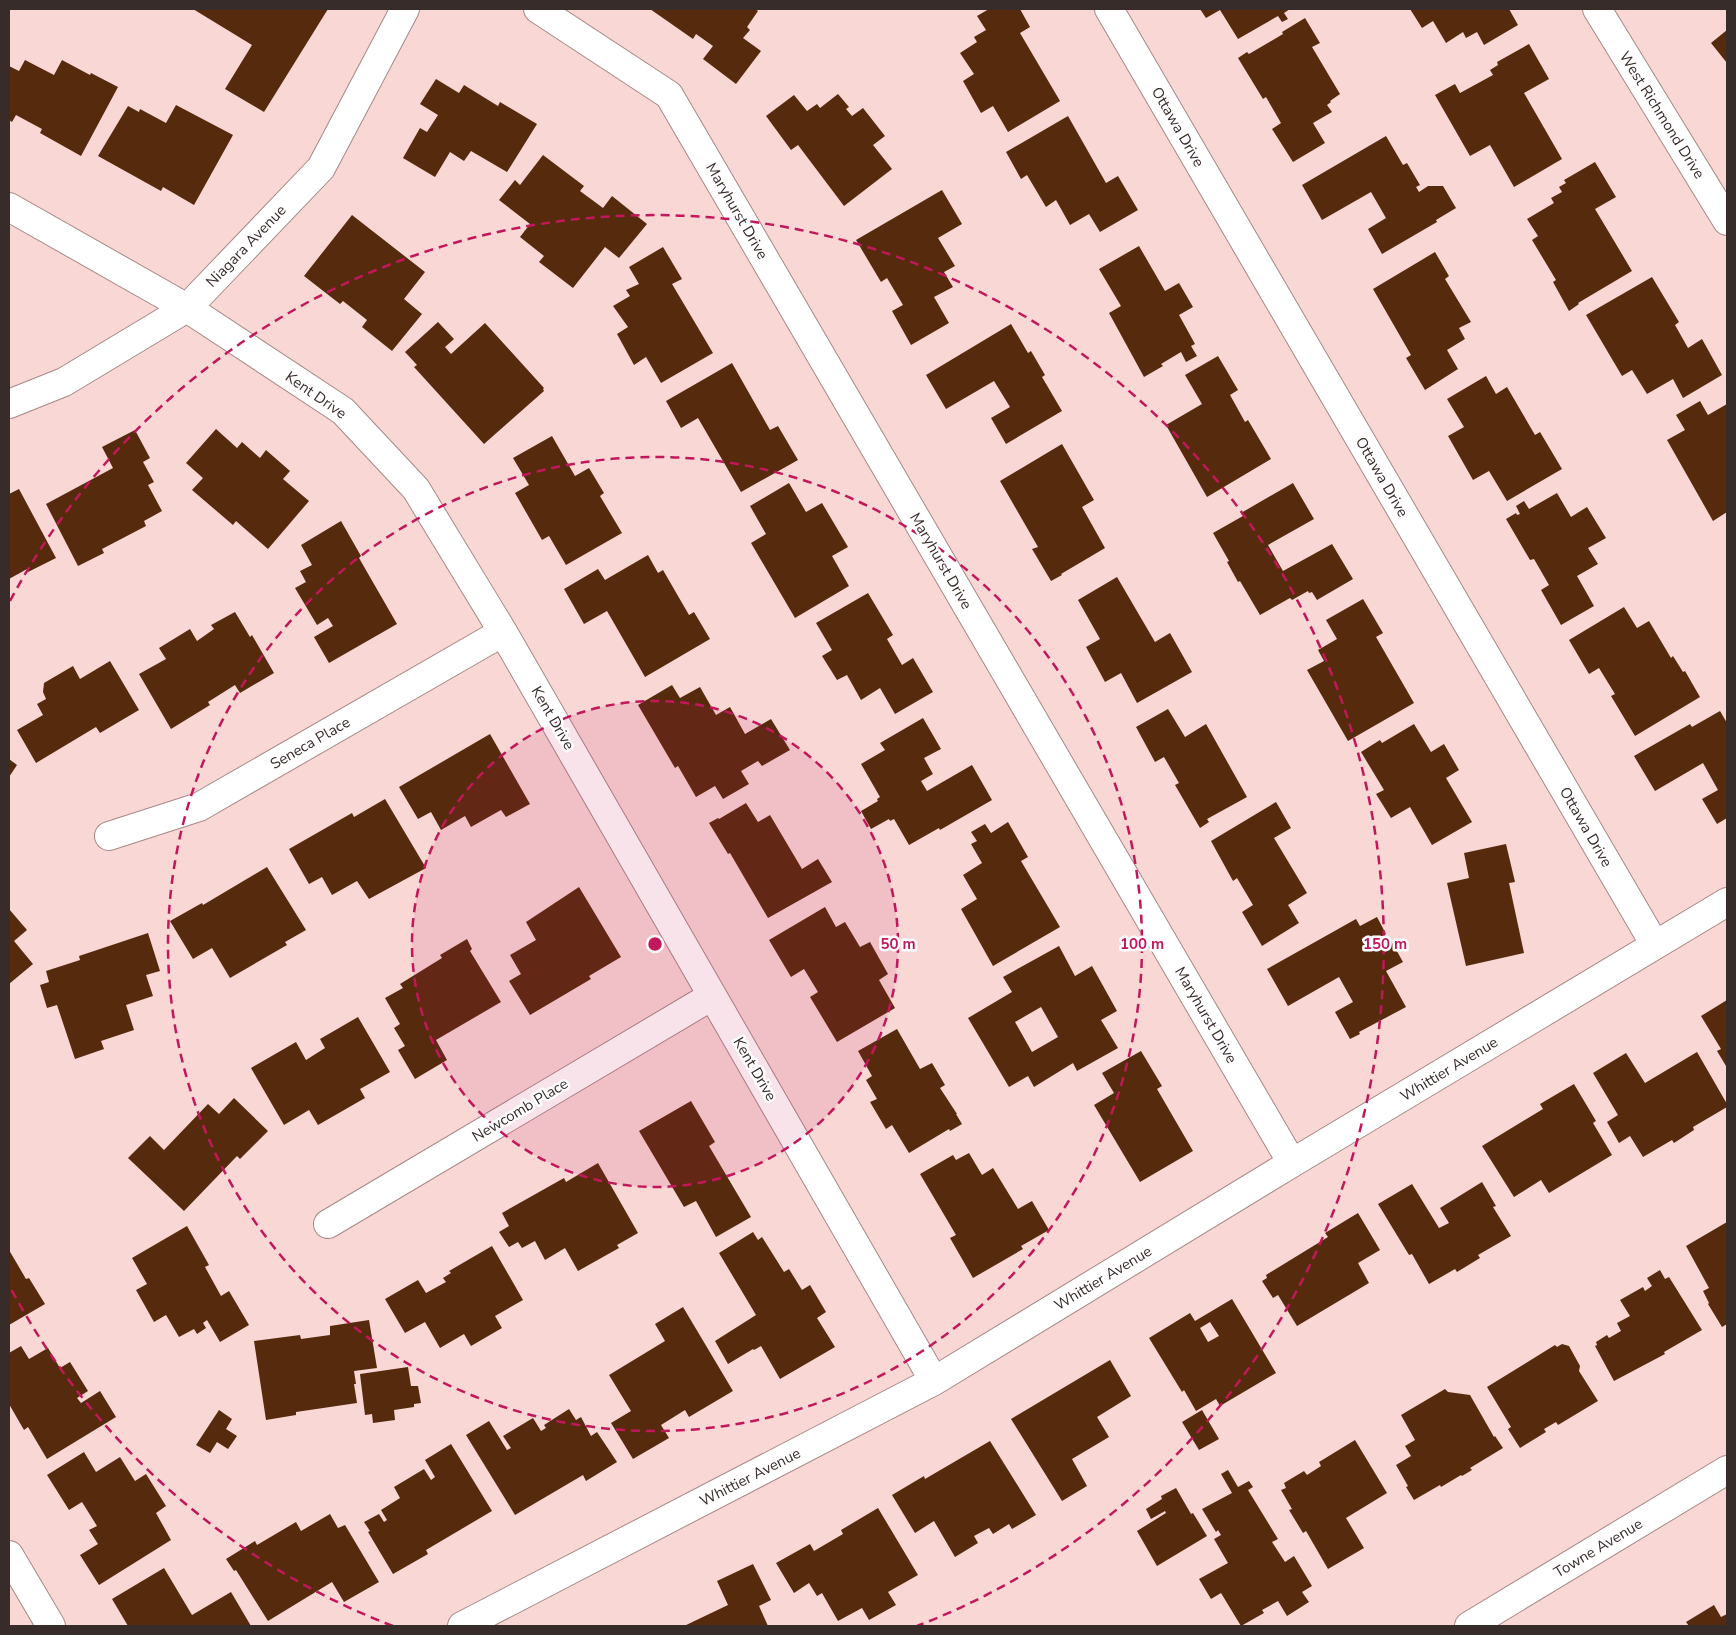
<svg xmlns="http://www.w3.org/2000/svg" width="1736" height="1635" font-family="'Nunito Sans',sans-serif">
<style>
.building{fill:#562a0d;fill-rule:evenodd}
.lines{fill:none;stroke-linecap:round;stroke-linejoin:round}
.minor-casing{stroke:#a68986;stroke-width:30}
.major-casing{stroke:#a68986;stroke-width:30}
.minor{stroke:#fff;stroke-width:28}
.major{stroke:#fff;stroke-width:28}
.ring{fill:none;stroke:#c2185b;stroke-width:2.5;stroke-dasharray:9 6}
.labels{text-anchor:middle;stroke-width:5;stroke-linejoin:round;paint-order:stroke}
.street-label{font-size:15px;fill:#382c2b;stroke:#fff}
.centre{fill:#c2185b;stroke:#fff;stroke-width:2.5}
.ring-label{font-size:15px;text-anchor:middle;font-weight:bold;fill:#c2185b;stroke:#fff;stroke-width:5;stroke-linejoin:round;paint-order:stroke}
</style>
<rect width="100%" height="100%" fill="#f8d7d5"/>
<!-- building -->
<path class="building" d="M193 9H328L264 112 225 89 252 45Z
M650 9H755L758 11 747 27 750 30 743 38 761 51 736 84 703 59 713 46 696 34 693 39Z
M989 9H1020L1030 27 1020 33 1060 101 1008 132 993 106 981 113 963 81 974 74 960 53 977 42 974 37 986 30 977 16Z
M1200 9H1290L1284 13 1288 19 1282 22 1278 16 1238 39 1220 10 1206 18Z
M1410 9H1509L1518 25 1484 45 1477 32 1466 38 1463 32 1446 43 1433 21 1422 28Z
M1305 18 1320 43 1312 47 1340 94 1330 101 1331 102 1327 105 1332 112 1313 123 1325 143 1293 162 1272 129 1281 123 1266 97 1263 99 1238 58 1247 52 1249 54 1283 34 1282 32Z
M1727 30V63L1711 43Z
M1529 44 1549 79 1524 93 1562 159 1514 187 1490 145 1470 156 1435 95 1455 84 1460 93 1493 75 1490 70 1498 65 1497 62Z
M25 60 54 75 62 60 90 75 91 73 118 87 81 156 40 133 42 129 16 115 12 122 9 120V66L19 71Z
M436 79 459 93 464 85 498 106 500 102 537 124 507 172 471 151 464 161 450 152 435 177 403 158 420 128 427 132 438 115 420 104Z
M838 94 849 107 846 109 852 116 863 108 885 136 873 145 892 169 844 206 798 145 791 150 766 116 794 95 807 111 817 104 820 108Z
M176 105 233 135 194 205 163 187 161 191 98 156 128 106 139 112 140 109 166 123Z
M1068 116 1106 183 1118 176 1138 210 1100 232 1089 214 1070 225 1056 200 1046 207 1027 175 1021 179 1006 152Z
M1386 136 1403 165 1407 163 1420 185 1416 187 1419 192 1428 186H1443L1456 208 1436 220 1437 222 1382 254 1368 229 1386 218 1371 192 1322 220 1302 185Z
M543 155 584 186 580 191 603 208 612 196 647 224 619 258 605 247 573 288 539 262 544 256 520 237 530 224 499 200 515 180 520 185Z
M1595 162 1616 197 1595 209 1632 271 1578 303 1579 304 1569 311 1553 282 1556 280 1532 240 1538 236 1527 219 1554 203 1551 198 1562 192 1559 187 1566 183 1564 180Z
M942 190 962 224 938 238 955 266 944 272 953 287 934 297 949 323 911 345 892 311 903 305 887 278 881 282 856 240Z
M352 215 425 272 404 299 422 314 392 351 362 327 367 320 343 301 340 304 304 276Z
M1139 246 1165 291 1179 283 1193 307 1179 315 1195 344 1191 346 1197 356 1186 362 1181 352 1161 364 1163 366 1144 377 1109 313 1121 306 1099 269Z
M663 247 682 279 672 284 713 353 661 383 646 357 634 365 617 334 628 327 613 306 630 296 626 290 639 284 629 267Z
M1435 252 1449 276 1445 279 1471 322 1459 328 1465 339 1447 350 1458 369 1425 390 1406 358 1411 355 1373 289Z
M1652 277 1679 322 1675 325 1688 348 1702 339 1722 375 1683 398 1673 379 1647 394 1632 370 1622 376 1586 315Z
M438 322 454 339 445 347 451 354 485 323 544 388 543 389 544 391 484 444 414 367 417 365 405 352Z
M1011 324 1028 353 1031 351 1045 375 1042 377 1062 411 1006 444 991 418 1010 407 994 381 946 409 926 375Z
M1218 356 1238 390 1230 395 1245 422 1248 420 1271 459 1207 497 1166 425 1202 404 1185 375Z
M732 363 770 430 778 426 798 460 741 492 698 418 681 428 666 401Z
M1486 376 1496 394 1507 387 1535 435 1540 432 1562 469 1507 501 1489 471 1473 480 1448 436 1464 427 1447 399Z
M1700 401 1708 415 1727 404V512L1713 521 1667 440 1685 430 1676 415Z
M216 429 237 448 242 442 260 458 266 450 290 471 283 479 309 501 268 549 236 521 233 525 192 490 203 478 186 463Z
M135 430 150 458 143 462 154 482 148 485 162 511 144 521 146 526 102 549 104 553 78 566 46 504 113 468 102 447Z
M552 436 575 476 589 468 604 493 600 496 622 533 566 565 549 536 542 540 515 493 529 485 513 458Z
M1062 444 1094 500 1082 507 1105 548 1061 574 1062 575 1051 581 1032 549 1038 547 1000 481Z
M789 483 806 512 822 503 848 547 832 556 849 586 795 618 751 543 766 534 750 506Z
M1293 483 1314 519 1268 545 1283 571 1332 544 1353 579 1317 600 1312 592 1309 593 1308 591 1292 600 1290 598 1260 615 1240 581 1238 582 1227 562 1229 561 1213 533 1243 516 1241 513Z
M19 489 56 558 28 572 27 569 9 579V494Z
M1557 493 1571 517 1587 507 1606 538 1588 548 1598 564 1577 576 1594 606 1561 625 1541 590 1549 585 1534 559 1530 560 1506 519 1516 513 1517 515 1520 514 1516 506 1524 501 1529 509Z
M341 521 361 556 359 558 397 624 329 663 314 637 333 626 328 618 317 625 295 588 306 582 300 571 312 565 301 545Z
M648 555 658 573 663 570 689 615 694 612 710 639 645 677 607 611 584 624 564 589 598 569 605 580Z
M1117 577 1155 642 1170 633 1192 672 1137 703 1121 673 1105 682 1086 647 1100 639 1078 600Z
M868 593 893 635 887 639 902 665 913 658 933 692 895 714 880 688 861 700 847 675 837 680 822 656 832 650 816 623Z
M1363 599 1383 633 1376 637 1414 703 1348 741 1307 670 1324 661 1318 650 1337 639 1326 620Z
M1624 607 1637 628 1649 621 1671 658 1673 656 1683 672 1685 671 1700 697 1635 736 1611 696 1615 694 1599 668 1589 674 1569 640Z
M235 612 250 637 252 635 274 673 240 693 235 685 208 702 210 705 171 729 139 674 166 659 159 648 190 629 197 641 214 629 211 625Z
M110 661 139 710 100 733 96 727 36 763 17 730 43 715 37 704 46 699 43 692 44 683 73 666 80 679Z
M672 685 680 698 700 687 716 715 730 707 745 734 771 719 790 750 762 766 758 761 741 771 749 784 723 799 715 786 696 797 678 766 675 768 638 705Z
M1168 709 1185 737 1206 724 1247 797 1207 819 1209 822 1200 828 1175 785 1179 783 1164 757 1155 762 1136 727Z
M1720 711 1727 723V818L1717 824 1702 799 1718 790 1703 763 1655 791 1634 756 1690 724 1692 727Z
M923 718 941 749 924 758 933 774 921 781 927 791 972 765 992 800 940 830 939 828 909 845 894 819 890 821 889 819 871 829 861 811 878 801 877 799 880 797 861 764 885 750 880 743Z
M1414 724 1431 752 1444 744 1459 770 1446 778 1472 822 1432 845 1410 807 1391 818 1376 794 1384 790 1361 752 1380 740 1382 743Z
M490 734 530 804 506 817 501 810 471 827 465 816 441 830 431 812 418 819 399 787Z
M9 759 17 765 9 777Z
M385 799 426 868 369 899 357 881 332 895 322 877 309 884 289 849 352 813 354 817Z
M1276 802 1291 828 1274 838 1307 893 1288 905 1299 923 1262 946 1242 912 1253 905 1237 878 1233 881 1211 841Z
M746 803 758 822 770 815 802 869 818 859 832 882 768 918 730 853 728 854 709 823 718 818 719 819Z
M1008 822 1028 857 1021 861 1060 927 993 966 961 909 977 899 963 875 982 863 971 844 977 841 971 832 985 824 991 833Z
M1506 844 1515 882 1509 883 1524 953 1466 966 1447 883 1469 878 1464 853Z
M267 867 306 930 285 942 287 945 230 978 212 948 193 959 170 921 202 903 203 905Z
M579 887 621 957 589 976 591 979 530 1015 509 981 521 974 510 955 536 940 526 922Z
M825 907 836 927 845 922 860 947 870 942 888 974 879 980 895 1008 837 1042 810 997 818 992 804 969 791 977 769 940Z
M9 909 27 930 14 941 33 964 9 984Z
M1377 917 1386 934 1370 943 1372 948 1390 939 1403 962 1386 971 1406 1007 1359 1032 1360 1034 1350 1039 1335 1012 1353 1002 1339 977 1288 1006 1267 969 1356 919 1360 926Z
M148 933 160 971 146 975 153 996 126 1005 134 1030 101 1041 104 1049 75 1059 57 1005 47 1008 40 985 49 982 46 971 80 960 79 956Z
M467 939 472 949 470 951 501 1002 436 1040 447 1060 415 1079 398 1050 405 1046 394 1028 400 1024 385 998 403 988 400 984 442 958 440 955Z
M1059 946 1075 976 1092 966 1117 1011 1101 1020 1118 1048 1077 1071 1073 1063 1034 1087 1028 1076 1009 1087 968 1018 1012 992 1003 977ZM1041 1007 1058 1037 1032 1052 1015 1022Z
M1727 1000V1065L1726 1066 1717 1051 1721 1049 1701 1016Z
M358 1017 390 1072 360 1089 365 1098 318 1125 309 1110 284 1125 251 1068 296 1042 306 1060 325 1048 320 1039Z
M897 1029 920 1069 932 1063 945 1085 940 1088 957 1114H956L962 1124 950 1131 949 1129 909 1153 892 1125 886 1129 870 1102 877 1099 866 1080 872 1076 858 1051Z
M1141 1051 1162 1086 1157 1089 1193 1151 1140 1182 1094 1105 1114 1093 1102 1073Z
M1697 1052 1727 1104V1107L1693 1127 1694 1130 1674 1143 1672 1140 1643 1157 1630 1136 1619 1143 1607 1122 1618 1115 1593 1073 1626 1053 1645 1083Z
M1574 1084 1596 1121 1593 1123 1612 1155 1549 1193 1541 1180 1514 1197 1482 1146 1543 1109 1540 1104Z
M234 1098 268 1131 240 1159 237 1156 184 1211 128 1158 150 1136 164 1150 208 1104 219 1114Z
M691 1101 715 1142 709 1146 751 1217 716 1237 696 1201 684 1207 639 1131Z
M969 1153 982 1175 993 1168 1018 1209 1032 1201 1049 1230 1021 1246 1023 1249 973 1278 950 1238 956 1235 920 1174 953 1155 956 1160Z
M598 1163 638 1233 617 1245 619 1248 578 1271 565 1248 545 1260 535 1241 522 1248 518 1242 509 1247 499 1232 509 1226 502 1213 564 1178 566 1182Z
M1482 1182 1496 1206 1493 1207 1511 1236 1478 1255 1480 1258 1457 1272 1455 1269 1429 1284 1412 1254 1409 1255 1378 1204 1412 1184 1439 1228 1449 1223 1440 1208Z
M1358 1213 1380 1250 1358 1263 1369 1283 1297 1326 1278 1295 1273 1298 1262 1281 1267 1278 1266 1275 1328 1237 1325 1233Z
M1727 1222V1324L1722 1327 1708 1304 1709 1303 1703 1291 1709 1288 1686 1246Z
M187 1226 209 1265 205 1267 221 1296 229 1291 249 1325 220 1342 207 1320 203 1323 206 1328 197 1334 194 1329 179 1337 166 1315 154 1322 136 1290 147 1284 132 1258Z
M753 1232 758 1240 762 1237 784 1272 789 1269 802 1290 810 1285 826 1312 817 1318 835 1347 780 1379 761 1346 754 1350 753 1349 728 1364 715 1341 756 1315 719 1253Z
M492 1246 523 1300 495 1316 502 1328 471 1346 464 1334 440 1348 425 1322 405 1333 385 1299 418 1280 426 1293 446 1282 443 1278 451 1273 449 1271Z
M9 1250 26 1279 29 1278 45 1304 9 1325Z
M1660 1270 1665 1279 1669 1277 1702 1330 1664 1352 1665 1354 1614 1381 1595 1346 1597 1345 1596 1342 1607 1335 1609 1338 1621 1331 1617 1323 1630 1316 1620 1300 1643 1287 1645 1291 1652 1286 1647 1278Z
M1232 1299 1276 1373 1220 1406 1216 1399 1196 1411 1184 1390 1182 1392 1149 1338 1190 1313 1195 1321ZM1210 1322 1219 1336 1208 1342 1200 1328Z
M683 1307 733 1391 689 1417 685 1410 661 1425 669 1438 633 1459 611 1423 631 1411 609 1375 665 1341 655 1324Z
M369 1320 377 1368 354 1371 356 1384H354L357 1403 296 1412V1415L266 1420 254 1341 300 1335 301 1339 330 1335V1326Z
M1562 1344 1569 1346 1580 1366 1579 1371 1598 1401 1558 1425 1556 1422 1544 1429 1546 1432 1520 1448 1508 1429 1511 1427 1487 1387 1555 1345 1557 1347Z
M21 1346 29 1359 48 1348 60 1368 70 1362 88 1391 77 1398 81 1403 100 1391 116 1417 47 1459 28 1427 24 1430 9 1404V1353Z
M1110 1360 1131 1396 1097 1417 1109 1437 1072 1459 1087 1486 1062 1501 1011 1419Z
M408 1367 411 1386H418L421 1403 414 1404V1407L394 1410 395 1420 373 1423 372 1414 365 1415 360 1374Z
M1445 1389 1448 1392 1470 1395 1494 1437 1495 1436 1503 1448 1470 1468 1472 1470 1462 1476 1461 1475 1441 1487 1440 1485 1414 1500 1406 1487 1408 1486 1396 1465 1411 1456 1405 1446 1415 1440 1401 1415Z
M569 1409 576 1420 581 1417 591 1436 597 1432 617 1462 586 1481 583 1475 515 1515 466 1435 489 1421 507 1450 511 1448 503 1436 533 1418 541 1431 546 1428 544 1425Z
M219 1410 232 1419 226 1429 237 1436 228 1449 217 1442 210 1453 196 1445Z
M1202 1410 1219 1439 1199 1450 1182 1422Z
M1355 1440 1387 1493 1346 1518 1364 1548 1328 1569 1306 1531 1303 1533 1289 1510 1292 1509 1281 1490 1286 1488 1284 1483 1304 1471 1307 1475 1321 1466 1319 1462Z
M990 1441 1036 1515 1012 1529 1009 1524 993 1534 989 1528 974 1536 978 1543 955 1557 934 1521 915 1533 892 1495 924 1476 925 1479Z
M451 1444 492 1511 426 1550 428 1554 393 1574 368 1532 370 1531 364 1522 379 1514 384 1522 387 1520 381 1510 400 1498 394 1487 424 1469 431 1480 435 1477 425 1460Z
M84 1452 96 1472 120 1457 135 1481 146 1474 166 1506 156 1513 171 1540 99 1585 80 1555 98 1544 89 1530 97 1526 82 1502 69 1510 47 1475Z
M1228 1470 1238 1487 1249 1481 1253 1487 1248 1490 1278 1539 1272 1542 1285 1562 1294 1556 1312 1586 1302 1592 1309 1602 1287 1616 1278 1601 1262 1610 1264 1613 1241 1626 1221 1593 1211 1599 1199 1579 1228 1563 1214 1539 1221 1535 1218 1530 1216 1532 1202 1509 1232 1493 1221 1474Z
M1176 1488 1191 1514 1193 1513 1207 1536 1157 1566 1137 1531 1166 1513 1165 1511 1151 1519 1146 1509 1162 1499 1161 1496Z
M878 1508 918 1575 888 1592 896 1605 869 1620 862 1608 838 1621 822 1593 817 1596 809 1583 794 1593 776 1563 810 1544 814 1551 843 1534 841 1530Z
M330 1514 338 1528 345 1525 379 1582 344 1602 332 1582 268 1621 236 1570 234 1571 226 1559 255 1541 257 1545 296 1522 301 1531Z
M753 1564 771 1600 759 1606 768 1626H684L728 1605 717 1581Z
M164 1568 192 1615 231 1592 251 1626H128L112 1599Z
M1714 1605 1721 1617 1727 1614V1626H1689L1686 1622Z"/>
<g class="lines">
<defs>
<path id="minor" d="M538 9 669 95 1292 1163
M1109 9 1655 945
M1597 9 1727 221
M9 207 187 308 343 411 416 489 503 632 934 1381
M9 404 64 382 187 308 321 168 405 9
M109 836 199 807 503 632
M328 1224 712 996
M9 1555 51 1626
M462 1626 934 1381 1292 1163 1727 902"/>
<path id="major" d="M1469 1626 1727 1470"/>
</defs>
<!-- minor casing -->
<use href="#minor" class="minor-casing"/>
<!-- major casing -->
<use href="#major" class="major-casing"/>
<!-- minor -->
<use href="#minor" class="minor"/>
<!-- major -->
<use href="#major" class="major"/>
</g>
<!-- distance rings -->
<circle cx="655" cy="944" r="243" fill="#c2185b" fill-opacity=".12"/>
<g class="ring">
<circle cx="655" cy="944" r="243"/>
<circle cx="655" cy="944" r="487"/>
<path d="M393 1626A730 730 0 0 1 10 1287M10 601A730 730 0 1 1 917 1626"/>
</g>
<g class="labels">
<!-- street labels -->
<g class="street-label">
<text transform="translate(1662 115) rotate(58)" y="5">West Richmond Drive</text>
<text transform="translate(1178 127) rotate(60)" y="5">Ottawa Drive</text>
<text transform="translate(737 211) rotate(60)" y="5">Maryhurst Drive</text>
<text transform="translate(246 246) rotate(-46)" y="5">Niagara Avenue</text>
<text transform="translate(316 395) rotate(35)" y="5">Kent Drive</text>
<text transform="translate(1382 477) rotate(60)" y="5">Ottawa Drive</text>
<text transform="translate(941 561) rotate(60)" y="5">Maryhurst Drive</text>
<text transform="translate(553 718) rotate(60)" y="5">Kent Drive</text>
<text transform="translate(310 743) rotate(-30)" y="5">Seneca Place</text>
<text transform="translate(1586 827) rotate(60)" y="5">Ottawa Drive</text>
<text transform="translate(1206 1015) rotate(60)" y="5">Maryhurst Drive</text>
<text transform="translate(755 1069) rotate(60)" y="5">Kent Drive</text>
<text transform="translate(1449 1069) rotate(-31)" y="5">Whittier Avenue</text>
<text transform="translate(520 1110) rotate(-31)" y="5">Newcomb Place</text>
<text transform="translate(1103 1278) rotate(-31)" y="5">Whittier Avenue</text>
<text transform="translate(750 1477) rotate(-27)" y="5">Whittier Avenue</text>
<text transform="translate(1598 1548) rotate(-31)" y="5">Towne Avenue</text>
</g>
</g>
<circle cx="655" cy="944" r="8" class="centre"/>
<g class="ring-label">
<text x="898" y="949">50 m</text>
<text x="1142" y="949">100 m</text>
<text x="1385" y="949">150 m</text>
</g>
<!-- border -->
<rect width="1736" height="1635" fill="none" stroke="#382c2b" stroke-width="20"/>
</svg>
